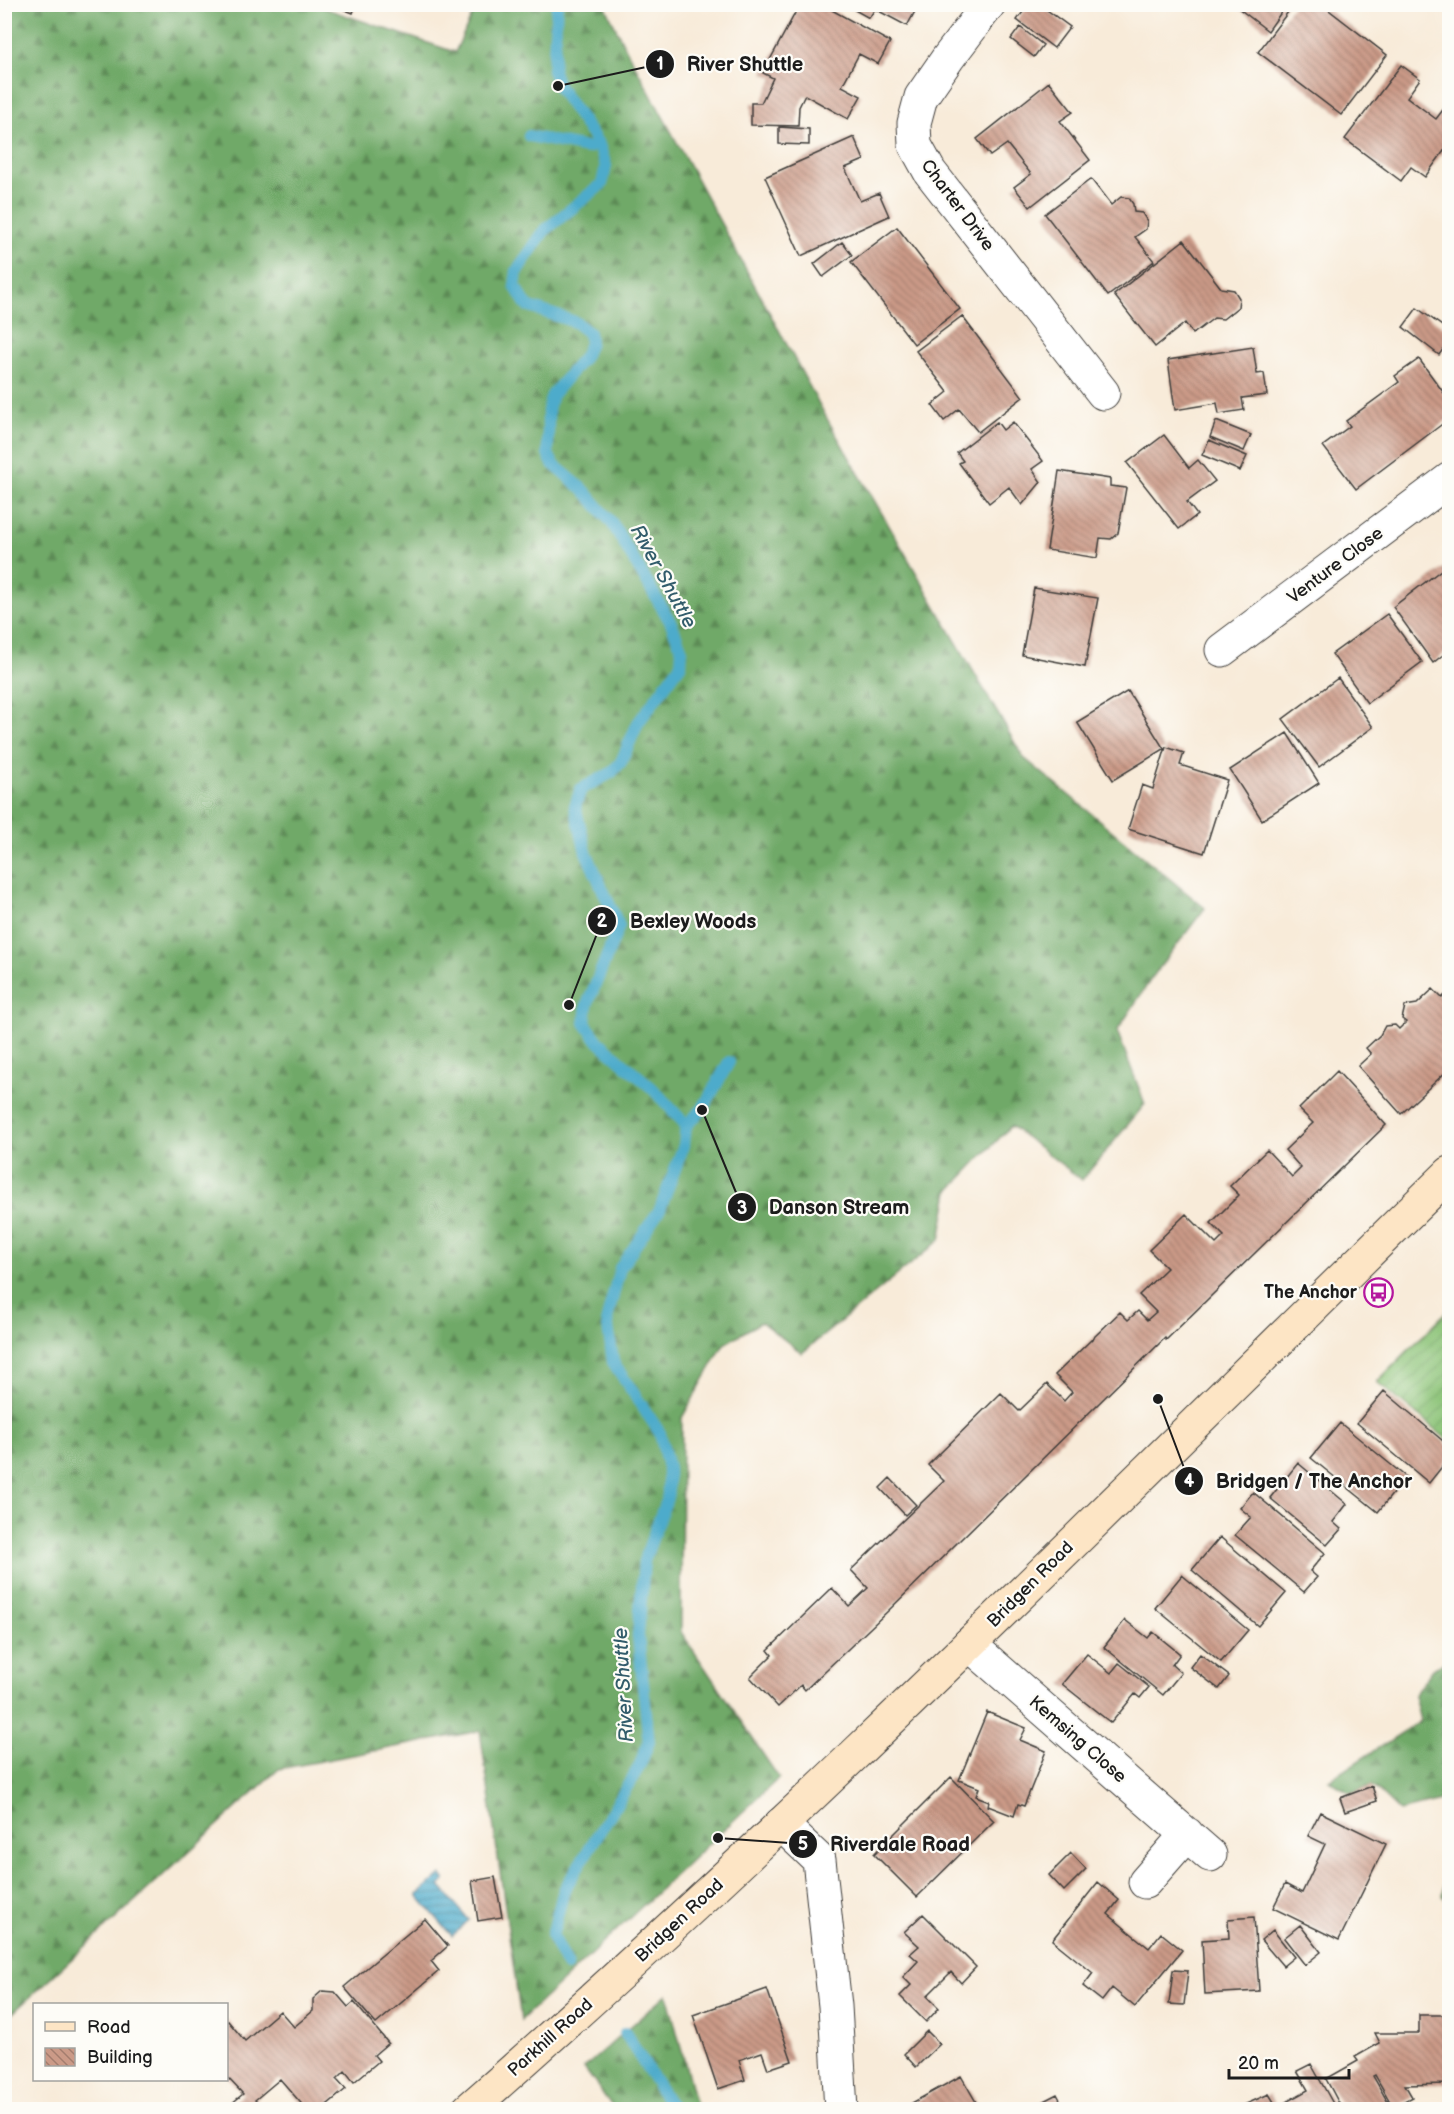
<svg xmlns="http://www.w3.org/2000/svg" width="1454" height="2114" font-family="'Balsamiq Sans',sans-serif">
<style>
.forest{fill:url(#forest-firs);stroke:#466242;stroke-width:1.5}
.garden{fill:url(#garden-furrows);stroke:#54704a;stroke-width:1.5}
.water{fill:url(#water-rules);stroke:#346474;stroke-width:1.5}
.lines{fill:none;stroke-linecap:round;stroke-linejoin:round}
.stream{stroke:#4dabcb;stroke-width:12}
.building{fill:url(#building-back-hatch)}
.street-casing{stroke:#3d3b38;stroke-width:35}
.secondary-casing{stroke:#3d3b38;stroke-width:35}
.street{stroke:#fff;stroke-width:33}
.secondary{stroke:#fde5c5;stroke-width:33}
.labels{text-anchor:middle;stroke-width:4.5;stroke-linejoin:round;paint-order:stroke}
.street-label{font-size:18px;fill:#1c1c1c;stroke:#fdfcf7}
.poi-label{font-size:18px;font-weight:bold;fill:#1c1c1c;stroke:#fdfcf7;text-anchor:end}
.water-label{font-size:20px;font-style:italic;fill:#325c6b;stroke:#fdfcf7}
.leader{fill:none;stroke:#1c1c1c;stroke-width:2}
.callout-dot{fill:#1c1c1c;stroke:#fdfcf7;stroke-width:2}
.mark-label{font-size:18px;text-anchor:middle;font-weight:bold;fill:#fff}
.callout-label{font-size:20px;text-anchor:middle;font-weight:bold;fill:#1c1c1c;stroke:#fdfcf7;stroke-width:4.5;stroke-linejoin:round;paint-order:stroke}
</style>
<defs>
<pattern id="forest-firs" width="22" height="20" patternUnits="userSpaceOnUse" patternTransform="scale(1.5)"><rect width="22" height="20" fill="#70a968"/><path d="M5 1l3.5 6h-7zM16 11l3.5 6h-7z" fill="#5b8955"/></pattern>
<pattern id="garden-furrows" width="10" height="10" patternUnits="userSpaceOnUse" patternTransform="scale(1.5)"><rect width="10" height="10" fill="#8bc377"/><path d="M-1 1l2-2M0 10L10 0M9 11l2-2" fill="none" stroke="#77a766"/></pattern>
<pattern id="water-rules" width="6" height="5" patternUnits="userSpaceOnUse" patternTransform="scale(1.5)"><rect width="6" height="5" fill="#4dabcb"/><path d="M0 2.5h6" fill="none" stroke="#3f8aa4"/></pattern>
<pattern id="building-back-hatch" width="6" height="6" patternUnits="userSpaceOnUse" patternTransform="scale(1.5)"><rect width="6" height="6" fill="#cb9a87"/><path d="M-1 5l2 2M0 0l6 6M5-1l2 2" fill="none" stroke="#a47d6e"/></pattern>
</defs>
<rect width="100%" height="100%" fill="#fdfcf7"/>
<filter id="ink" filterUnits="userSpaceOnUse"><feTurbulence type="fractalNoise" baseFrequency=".0167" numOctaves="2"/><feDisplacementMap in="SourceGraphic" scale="12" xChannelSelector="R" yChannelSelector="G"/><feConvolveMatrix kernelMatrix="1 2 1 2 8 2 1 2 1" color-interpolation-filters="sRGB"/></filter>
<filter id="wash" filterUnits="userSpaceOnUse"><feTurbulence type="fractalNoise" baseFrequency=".008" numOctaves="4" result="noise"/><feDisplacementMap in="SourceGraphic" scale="24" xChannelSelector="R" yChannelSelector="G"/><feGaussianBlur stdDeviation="1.35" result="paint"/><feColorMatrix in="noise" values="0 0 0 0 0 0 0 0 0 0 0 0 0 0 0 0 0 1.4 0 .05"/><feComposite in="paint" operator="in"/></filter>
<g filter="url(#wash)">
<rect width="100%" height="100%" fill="#f8ebd9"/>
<!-- forest -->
<path class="forest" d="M5 4 315 5 455 52 477 5H605L624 45 830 424 1023 757 1205 908 1151 979 1117 1031 1145 1104 1082 1180 1011 1126 949 1191 940 1240 802 1353 761 1322 724 1344 682 1418 681 1632 779 1778 521 2020 480 1731 279 1769 5 2020Z
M1449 1659V1803L1445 1800 1399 1811 1372 1785 1350 1793 1329 1780 1420 1721 1414 1695 1433 1669Z
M1449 1848V1899L1442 1896Z
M667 1994 697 2109H614L584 2068Z"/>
<!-- garden -->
<path class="garden" d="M1449 1309V1441L1377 1382Z"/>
<!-- water -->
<path class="water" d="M441 1875 445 1880 440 1886 469 1920 452 1936 417 1895Z"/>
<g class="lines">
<!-- stream -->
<path class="stream" d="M557 4 553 71 558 86 599 145 606 166 602 184 544 231 517 271 515 286 527 306 575 322 589 333 590 343 584 357 552 395 548 410V454L553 464 585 491 612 523 671 623 682 650 681 664 638 723 621 762 611 773 581 789 575 806 586 852 619 926 587 1005 585 1023 599 1042 652 1088 686 1125 684 1145 660 1209 620 1268 607 1319 613 1362 660 1433 668 1468V1495L644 1561 638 1636 649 1742 639 1767 564 1890 552 1936 567 1966
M529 136 586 148 599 145
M686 1125 702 1110 729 1062
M625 2033 673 2110"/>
</g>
<g id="blocks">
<!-- building -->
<path class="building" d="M330 4H356L353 13Z
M800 4H821L890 42 878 64 859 54 842 86 861 96 848 119 805 95 799 107 798 126 751 125V103H761L773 78 763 73Z
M844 4H919L907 26 875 9 869 18Z
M1233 4H1287L1268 31Z
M1294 4H1321L1387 55 1341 115 1258 52Z
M1028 5H1040L1070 27 1054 48 1017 20Z
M1020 27 1043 45 1034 57 1011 39Z
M1401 65 1420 79 1407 97 1436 119 1449 102V144L1425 177 1411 167 1401 181 1345 139Z
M1049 82 1073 112 1060 121 1090 160 1030 207 1014 187 1031 174 1007 144 990 156 977 139Z
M779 127 809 129V145L779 144Z
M854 137 864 160 845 168 860 201 879 193 889 216 801 256 765 177Z
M1091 179 1111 205 1121 197 1129 198 1133 204 1134 212 1142 213 1147 221 1146 229 1135 237 1154 261 1108 296 1045 214Z
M897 227 960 309 914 344 851 262Z
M1184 240 1221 288 1234 290 1239 298 1238 307 1223 319 1214 318 1193 334 1185 323 1155 347 1114 295Z
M842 242 852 255 823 277 814 264Z
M1417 308 1449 331V341L1439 355 1403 327Z
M962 316 1023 397 978 432 959 409 944 421 932 405 948 392 916 351Z
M1253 347 1257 374 1264 373 1267 395 1242 398 1244 410 1219 414 1217 403 1175 410 1168 360Z
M1419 359 1449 400V419L1356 489 1323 446 1350 426 1346 421 1399 382 1395 376Z
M1216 421 1251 435 1244 451 1210 437Z
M997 422 1003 430 1013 422 1043 461 1032 469 1041 482 1022 505 1009 487 989 503 959 463 963 461 957 453Z
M1164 435 1189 468 1198 460 1215 481 1187 502 1197 515 1179 529 1127 463Z
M1209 440 1247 456 1240 471 1202 455Z
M1059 471 1110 479V486L1126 488 1118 533 1111 539 1100 538 1097 558 1047 550Z
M1449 564V650L1433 663 1393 607Z
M1034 588 1098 598 1085 667 1022 655Z
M1387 614 1422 662 1367 703 1332 654Z
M1338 678 1373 727 1319 767 1283 719Z
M1128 691 1164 749 1113 780 1077 722Z
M1287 733 1319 783 1262 820 1230 770Z
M1166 747 1184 753 1180 765 1227 780 1204 853 1128 829 1142 785 1153 789Z
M1433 989 1442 998 1449 991V1069L1401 1114 1358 1066 1371 1054 1366 1048 1380 1035 1385 1026 1395 1025 1399 1029 1406 1022 1402 1019 1405 1006 1417 1004Z
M1337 1071 1386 1125 1166 1340 1165 1338 889 1610 805 1690 801 1685 778 1707 750 1677 772 1655 768 1650 832 1588 849 1606 868 1588 851 1570 944 1481 928 1465 1001 1393 1019 1411 1047 1384 1064 1401 1072 1392 1055 1375 1092 1339 1120 1312 1128 1320 1138 1311 1147 1320 1156 1312 1139 1295 1167 1268 1149 1250 1186 1214 1216 1244 1224 1236 1211 1223 1239 1195 1230 1186 1267 1150 1292 1177 1301 1168 1285 1150 1313 1123 1299 1109Z
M1384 1391 1449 1446V1458L1429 1483 1357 1423Z
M1340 1423 1406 1477 1378 1512 1311 1458Z
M1298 1463 1347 1504 1333 1522 1341 1529 1327 1545 1270 1498Z
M890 1478 916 1505 905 1515 880 1488Z
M1253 1492 1325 1553 1310 1571 1317 1577 1304 1592 1235 1535 1251 1517 1240 1508Z
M1220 1537 1286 1593 1258 1626 1192 1570Z
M1182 1575 1248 1630 1221 1662 1155 1608Z
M1125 1620 1148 1638 1153 1632 1180 1654 1172 1665 1181 1673 1163 1695 1104 1647Z
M1087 1654 1111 1673 1119 1663 1149 1687 1140 1698 1135 1694 1111 1723 1062 1684Z
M1200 1654 1229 1676 1219 1689 1190 1667Z
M987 1712 1026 1728 1020 1740 1046 1751 1024 1806 1018 1804 1014 1816 988 1806 989 1801 976 1796 979 1788 959 1780Z
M951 1777 994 1821 917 1897 874 1854Z
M1372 1786 1377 1801 1345 1812 1340 1798Z
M1320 1812 1386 1844 1339 1940 1273 1908 1285 1884 1302 1893 1325 1844 1308 1836Z
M1071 1853 1086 1869 1064 1891 1049 1875Z
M495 1877 502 1917 478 1921 472 1881Z
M1098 1882 1119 1900 1108 1914 1128 1931 1149 1948 1161 1933 1182 1950 1135 2007 1112 1988 1102 2001 1083 1986 1093 1973 1052 1940Z
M923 1914 976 1967 961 1983 951 1972 927 1996 939 2008 926 2022 900 1996 911 1985 903 1977 918 1961 910 1954 919 1946 904 1932Z
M1254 1917 1259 1991 1205 1994 1202 1940 1229 1938 1228 1919Z
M425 1919 448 1946 431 1961 439 1971 376 2024 344 1987Z
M1300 1925 1321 1952 1305 1965 1284 1938Z
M1273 1930 1294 1957 1283 1966 1261 1940Z
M1173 1970 1188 1971 1184 2005 1169 2004Z
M767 1989 792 2061 768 2069 762 2052 739 2060 745 2080 718 2089 693 2015Z
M322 1991 335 1992 348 2007 354 2002 388 2043 374 2055 379 2061 354 2082 345 2071 337 2079 346 2089 322 2109H306L280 2079 255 2100 263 2109H225L243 2094 226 2076V2022L228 2021 245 2041 280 2011 294 2027 313 2011V1999Z
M1419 2015H1449V2084L1405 2085 1412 2097 1393 2107 1375 2075 1373 2076 1390 2106 1384 2109H1342L1326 2079 1358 2061 1355 2057 1380 2043 1375 2033H1419Z
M927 2031 940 2044 916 2067 904 2054Z
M1311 2064 1336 2109H1235L1269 2094 1277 2107 1308 2090 1297 2071Z
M961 2076 980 2109H913L910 2104Z
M1057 2094 1065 2109H1031L1030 2108Z"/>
</g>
</g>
<g filter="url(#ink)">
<use href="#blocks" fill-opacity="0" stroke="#3d3b38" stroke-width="1.5"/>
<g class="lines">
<defs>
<path id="street" d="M989 4 948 58 921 97 914 123 915 145 930 172 1103 393
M1222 650 1450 479
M969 1644 1210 1855
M781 1824 819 1860 835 2006 841 2110
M1145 1882 1187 1834"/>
<path id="secondary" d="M468 2110C808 1812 1126 1489 1450 1173"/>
</defs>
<!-- street casing -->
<use href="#street" class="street-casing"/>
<!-- secondary casing -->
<use href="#secondary" class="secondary-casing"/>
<!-- street -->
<use href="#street" class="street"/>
<!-- secondary -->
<use href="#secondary" class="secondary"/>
</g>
</g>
<!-- icons -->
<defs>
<symbol id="bus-ring" viewBox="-11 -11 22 22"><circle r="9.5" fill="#fdfcf7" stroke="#b5179e" stroke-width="1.5"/><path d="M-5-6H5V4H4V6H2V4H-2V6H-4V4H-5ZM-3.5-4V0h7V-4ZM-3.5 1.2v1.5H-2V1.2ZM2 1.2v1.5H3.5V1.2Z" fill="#b5179e"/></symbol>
</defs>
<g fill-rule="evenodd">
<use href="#bus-ring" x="1362" y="1276" width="33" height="33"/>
</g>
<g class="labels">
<!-- street labels -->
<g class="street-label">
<text transform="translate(958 205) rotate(53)" y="6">Charter Drive</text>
<text transform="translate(1335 565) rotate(-37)" y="6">Venture Close</text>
<text transform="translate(1030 1584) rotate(-45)" y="6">Bridgen Road</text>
<text transform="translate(1078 1739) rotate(41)" y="6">Kemsing Close</text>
<text transform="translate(679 1920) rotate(-43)" y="6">Bridgen Road</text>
<text transform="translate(550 2037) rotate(-42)" y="6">Parkhill Road</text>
</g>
<!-- poi labels -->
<g class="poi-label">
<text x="1357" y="1298">The Anchor</text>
</g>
<!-- water labels -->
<g class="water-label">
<text transform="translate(664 576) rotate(61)" y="7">River Shuttle</text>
<text transform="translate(623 1685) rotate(-93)" y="7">River Shuttle</text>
</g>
</g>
<!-- callouts -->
<path class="leader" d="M558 86L660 64M569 1005L602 921M702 1110L742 1207M1158 1399L1189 1481M718 1838L803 1844"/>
<g class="callout-dot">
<circle cx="558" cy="86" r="6"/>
<circle cx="569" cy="1005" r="6"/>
<circle cx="702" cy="1110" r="6"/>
<circle cx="1158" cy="1399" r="6"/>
<circle cx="718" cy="1838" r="6"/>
<circle cx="660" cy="64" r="15"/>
<circle cx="602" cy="921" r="15"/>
<circle cx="742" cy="1207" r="15"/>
<circle cx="1189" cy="1481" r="15"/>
<circle cx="803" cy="1844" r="15"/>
</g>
<g class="mark-label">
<text x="660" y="70">1</text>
<text x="602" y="927">2</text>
<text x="742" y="1214">3</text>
<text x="1189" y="1487">4</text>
<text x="803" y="1850">5</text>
</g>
<g class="callout-label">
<text x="745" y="71">River Shuttle</text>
<text x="693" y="928">Bexley Woods</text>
<text x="839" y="1214">Danson Stream</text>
<text x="1314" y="1488">Bridgen / The Anchor</text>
<text x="900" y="1851">Riverdale Road</text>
</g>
<!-- margin -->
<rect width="1454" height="2114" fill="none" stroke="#fdfcf7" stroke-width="24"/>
<!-- legend -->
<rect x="33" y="2003" width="195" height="78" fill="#fdfcf7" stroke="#a3a29f" stroke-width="1.5"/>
<rect x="45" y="2022" width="30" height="9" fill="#fde5c5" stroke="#a3a29f" stroke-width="1.5"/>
<text x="87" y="2033" font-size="18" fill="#1c1c1c">Road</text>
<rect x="45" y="2048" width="30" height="18" fill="url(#building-back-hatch)" stroke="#a3a29f" stroke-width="1.5"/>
<text x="87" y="2063" font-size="18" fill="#1c1c1c">Building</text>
<!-- scale -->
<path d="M1229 2069v9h120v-9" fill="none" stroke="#1c1c1c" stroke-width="3"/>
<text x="1238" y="2069" font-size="18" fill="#1c1c1c" stroke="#fdfcf7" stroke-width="4.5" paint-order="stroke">20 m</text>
</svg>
